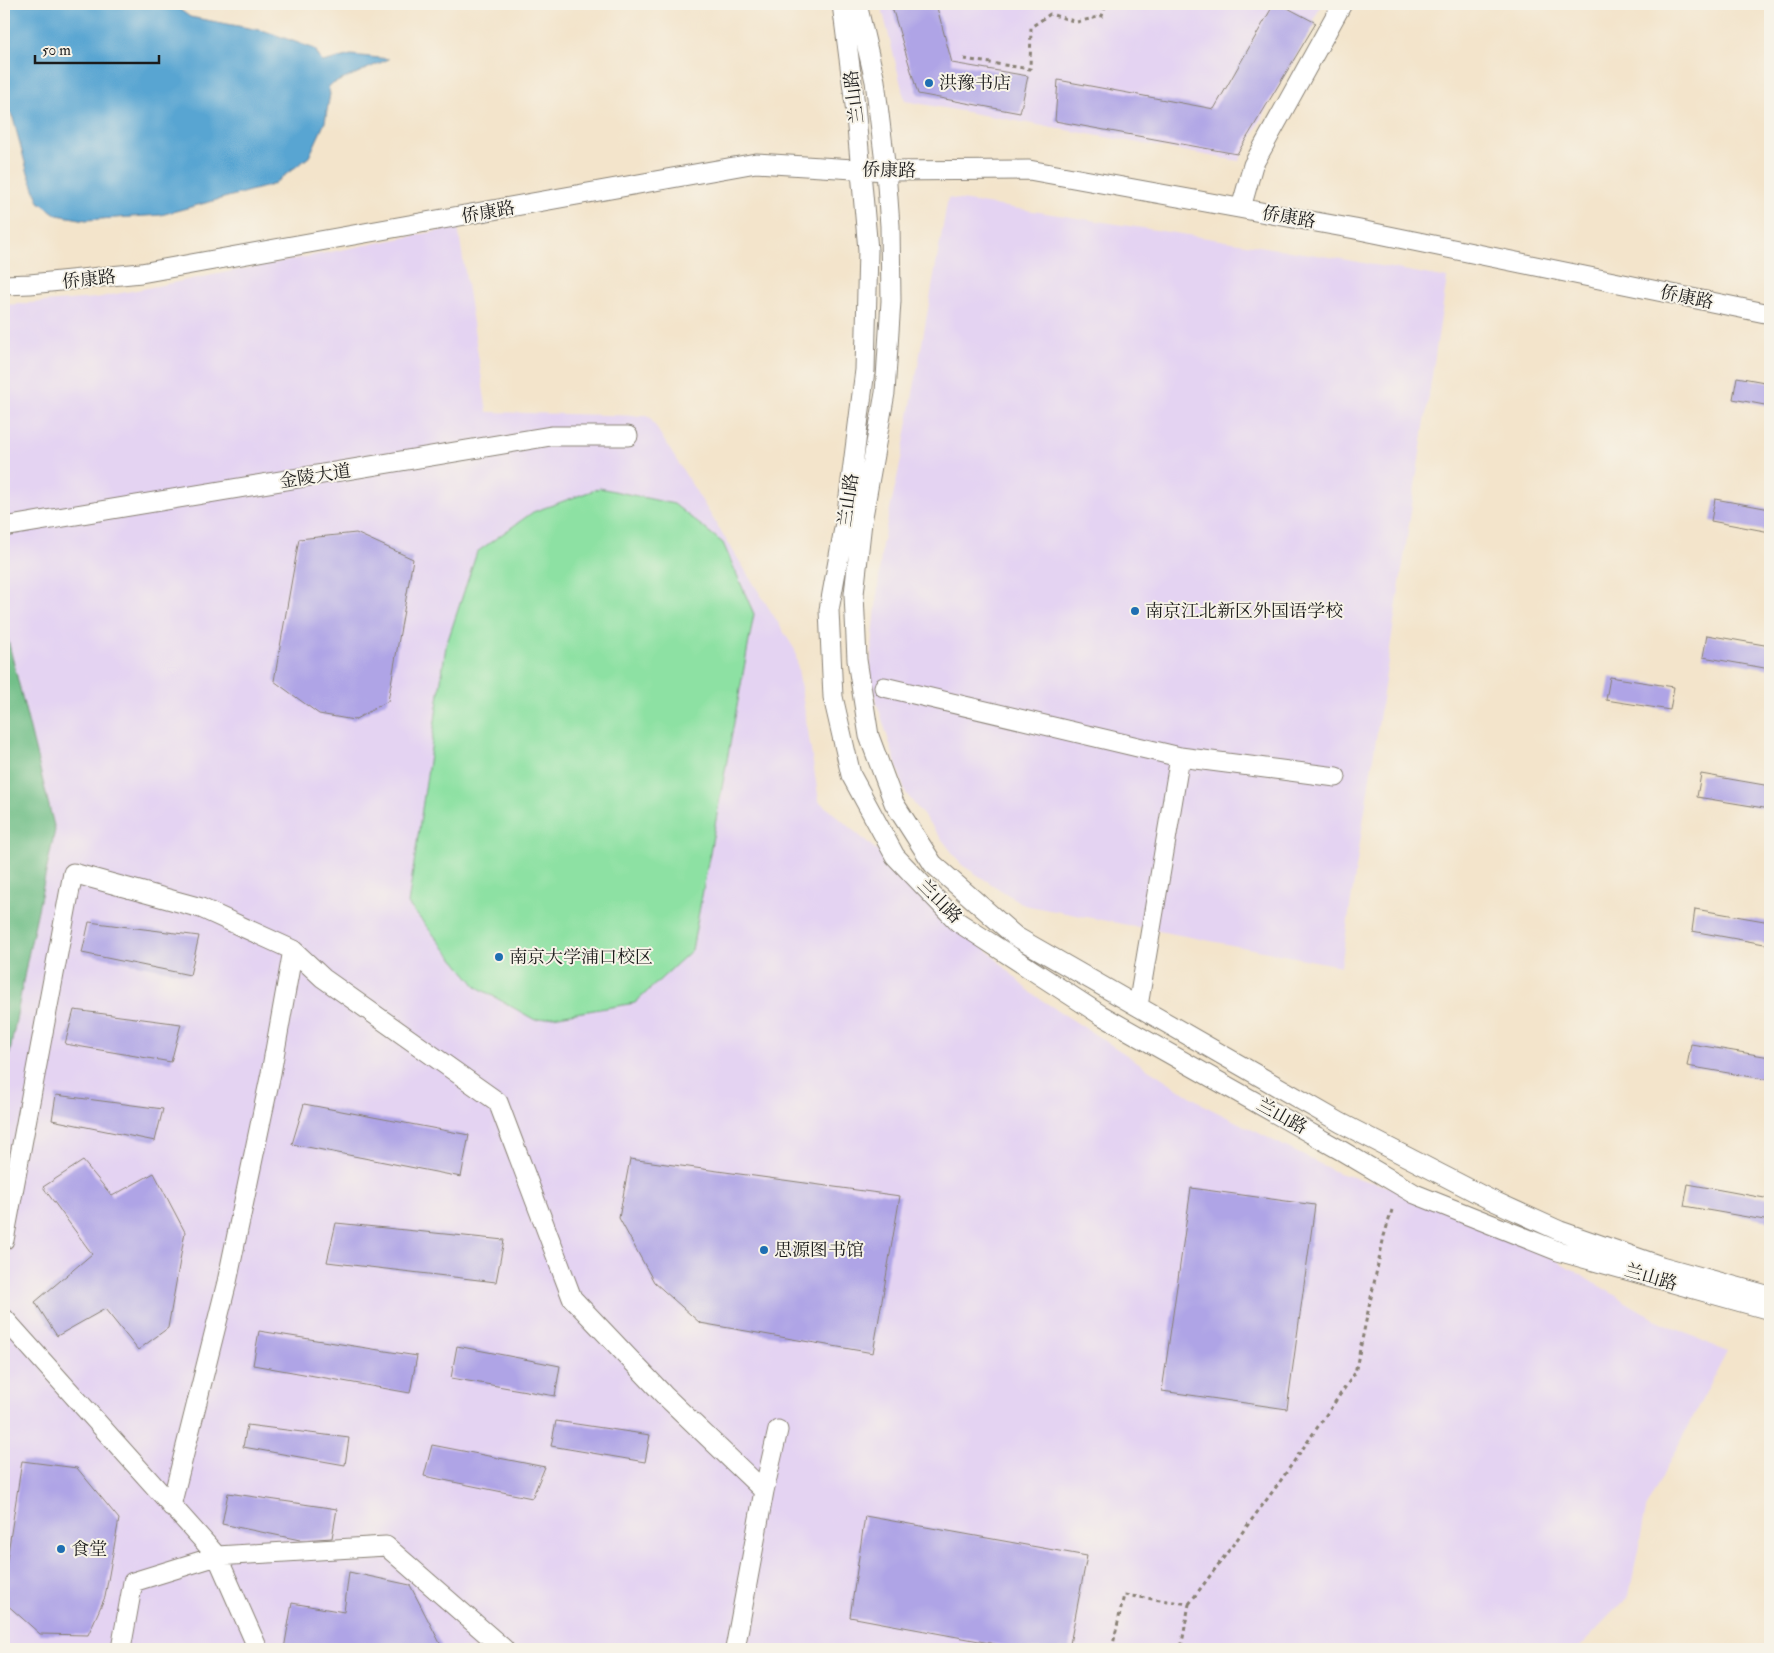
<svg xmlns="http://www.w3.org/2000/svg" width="1774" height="1653" font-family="'IM FELL Double Pica','Noto Serif SC',serif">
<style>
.built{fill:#e4d3f2}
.green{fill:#8de1a3;stroke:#547e60}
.forest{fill:#72bf89;stroke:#476e52}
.water{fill:#59a5d2;stroke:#3a6077}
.building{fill:#afa4e6}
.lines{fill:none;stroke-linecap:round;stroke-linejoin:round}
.minor-casing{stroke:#888074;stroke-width:21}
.path{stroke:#888074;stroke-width:3;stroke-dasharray:4 4;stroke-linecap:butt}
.minor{stroke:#fff;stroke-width:19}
.poi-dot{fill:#1f6fb2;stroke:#f7f3e8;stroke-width:2}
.labels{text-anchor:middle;stroke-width:4;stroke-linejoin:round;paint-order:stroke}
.poi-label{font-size:18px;fill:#1c1c1c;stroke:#f7f3e8;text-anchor:start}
.street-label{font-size:18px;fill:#1c1c1c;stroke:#f7f3e8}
</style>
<rect width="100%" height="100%" fill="#f7f3e8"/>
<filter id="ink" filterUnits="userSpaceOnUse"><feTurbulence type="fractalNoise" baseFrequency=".02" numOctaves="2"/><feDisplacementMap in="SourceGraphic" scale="10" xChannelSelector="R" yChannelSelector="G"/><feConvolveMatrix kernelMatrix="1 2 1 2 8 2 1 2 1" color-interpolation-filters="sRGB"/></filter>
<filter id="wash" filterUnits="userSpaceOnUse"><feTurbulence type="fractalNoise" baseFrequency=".0096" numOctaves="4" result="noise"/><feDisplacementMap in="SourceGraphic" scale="20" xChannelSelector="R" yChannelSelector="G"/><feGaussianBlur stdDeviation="1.12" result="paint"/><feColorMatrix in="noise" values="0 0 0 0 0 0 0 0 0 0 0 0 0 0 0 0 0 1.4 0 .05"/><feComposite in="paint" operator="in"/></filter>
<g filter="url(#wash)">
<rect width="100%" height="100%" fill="#f3e4cb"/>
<!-- built -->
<path class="built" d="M881 4H1322L1239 161 905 101Z
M948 198 1336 258 1447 278 1341 966 1024 905 962 865 905 792 869 678 882 545 901 460Z
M458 227 487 412 649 416 795 650 819 801 943 907 1031 993 1207 1107 1338 1173 1471 1209 1653 1318 1727 1352 1647 1505 1629 1596 1578 1649H4V305L96 298Z"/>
<!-- green -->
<path class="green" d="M600 488 674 504 723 543 754 614 692 950 635 1003 535 1020 477 987 408 904 446 646 477 552 533 512Z"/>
<!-- forest -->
<path class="forest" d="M4 624 55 830 27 961 4 1084Z"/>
<!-- water -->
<path class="water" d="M7 4H172L190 17 265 31 315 49 322 62 351 55 389 59 328 86 330 94 325 122 309 157 272 185 161 215 86 220 57 215 39 202 27 170 13 118 7 107H4V6Z"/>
<g id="blocks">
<!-- building -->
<path class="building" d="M891 4H936L952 63 1028 76 1020 113 918 94Z
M1274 4H1280L1316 23 1237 154 1055 121 1058 80 1214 109Z
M1737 377 1770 383V406L1733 399Z
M1715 499 1770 509V532L1711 521Z
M356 533 413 559 388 701 354 720 319 714 274 681 299 539Z
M1707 635 1770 646V669L1703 657Z
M1610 677 1674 687 1670 710 1606 700Z
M1701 774 1770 786V809L1697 797Z
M1695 909 1770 922V945L1692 931Z
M89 922 199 936 190 975 82 953Z
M74 1010 181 1024 171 1062 65 1044Z
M1691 1044 1770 1057V1080L1687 1066Z
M56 1095 163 1109 155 1141 52 1120Z
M304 1104 469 1135 461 1177 292 1144Z
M630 1159 900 1196 873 1353 700 1323 654 1282 619 1218Z
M83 1161 112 1196 154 1173 185 1232 168 1328 138 1350 105 1309 57 1336 35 1302 92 1254 43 1187Z
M1688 1184 1770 1199V1221L1684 1206Z
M1191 1188 1315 1205 1287 1409 1162 1391Z
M336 1223 504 1240 496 1282 327 1262Z
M259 1331 417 1356 410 1393 253 1365Z
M457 1346 560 1366 555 1396 451 1378Z
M556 1421 650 1435 645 1462 551 1446Z
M247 1425 349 1438 345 1465 243 1447Z
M432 1445 545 1467 532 1498 424 1476Z
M22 1461 77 1468 119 1519 105 1597 88 1635 40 1634 4 1602V1579Z
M228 1493 337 1509 332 1538 300 1540 222 1524Z
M865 1516 1087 1556 1069 1649H1022L850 1617Z
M349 1572 410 1585 443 1649H284L292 1603 344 1612Z"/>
</g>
</g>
<g filter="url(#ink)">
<use href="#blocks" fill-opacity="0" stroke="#888074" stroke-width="1"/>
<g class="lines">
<defs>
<path id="minor" d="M842 4 855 105 868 250 865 370 847 512 829 610 833 697 851 775 895 856 958 922 1101 1015 1342 1151 1415 1194 1558 1251 1770 1310
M857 4 875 81 886 171 890 226 891 301 885 393 862 522 854 594 857 660 869 736 894 803 933 864 1015 936 1341 1123 1485 1197 1560 1231 1661 1266 1770 1296
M1241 208 1253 165 1342 4
M4 285 30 284 141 273 756 163 886 171 1029 170 1355 229 1770 314
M4 527 551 436H628
M884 687 1180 757 1336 777
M1138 1006 1180 757
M4 1240 73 873 201 908 293 950 323 978 498 1102 572 1298 664 1395 764 1491
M4 1318 217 1556 258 1649
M171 1506 227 1282 271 1073 293 950
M121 1649 133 1582 217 1556 386 1546 504 1649
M735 1649 764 1491 778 1430"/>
</defs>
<!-- minor casing -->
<use href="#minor" class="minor-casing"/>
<!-- path -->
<path class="path" d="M964 59 1030 69 1031 27 1050 14 1077 22 1102 16 1106 4
M1189 1604 1279 1483 1355 1373 1384 1236 1392 1210
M1112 1649 1124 1595 1189 1604 1181 1649"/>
<!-- minor -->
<use href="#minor" class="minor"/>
</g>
</g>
<!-- markers -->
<g class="poi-dot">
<circle cx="929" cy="83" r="5"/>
<circle cx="1135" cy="611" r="5"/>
<circle cx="499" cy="957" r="5"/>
<circle cx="764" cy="1250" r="5"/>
<circle cx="61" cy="1549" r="5"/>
</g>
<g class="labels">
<!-- poi labels -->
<g class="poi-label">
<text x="939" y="89">洪豫书店</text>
<text x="1145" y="617">南京江北新区外国语学校</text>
<text x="509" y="963">南京大学浦口校区</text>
<text x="774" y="1256">思源图书馆</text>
<text x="71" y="1555">食堂</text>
</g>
<!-- street labels -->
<g class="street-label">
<text transform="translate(854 97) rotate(-97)" y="6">兰山路</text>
<text transform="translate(889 170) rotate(1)" y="6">侨康路</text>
<text transform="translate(488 212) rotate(-10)" y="6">侨康路</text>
<text transform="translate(1289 217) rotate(10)" y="6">侨康路</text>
<text transform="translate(89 279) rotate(-6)" y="6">侨康路</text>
<text transform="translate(1687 297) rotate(12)" y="6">侨康路</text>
<text transform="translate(315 476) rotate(-9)" y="6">金陵大道</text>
<text transform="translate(848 500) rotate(-82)" y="6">兰山路</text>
<text transform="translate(940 901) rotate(45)" y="6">兰山路</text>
<text transform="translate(1282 1116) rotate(29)" y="6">兰山路</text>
<text transform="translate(1651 1277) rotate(16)" y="6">兰山路</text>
</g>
</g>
<!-- margin -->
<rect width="1774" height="1653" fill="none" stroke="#f7f3e8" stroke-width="20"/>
<!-- scale -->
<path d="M35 55v8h124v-8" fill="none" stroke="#1c1c1c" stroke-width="2.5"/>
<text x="42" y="55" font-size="15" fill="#1c1c1c" stroke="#f7f3e8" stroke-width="4" paint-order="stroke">50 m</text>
</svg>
